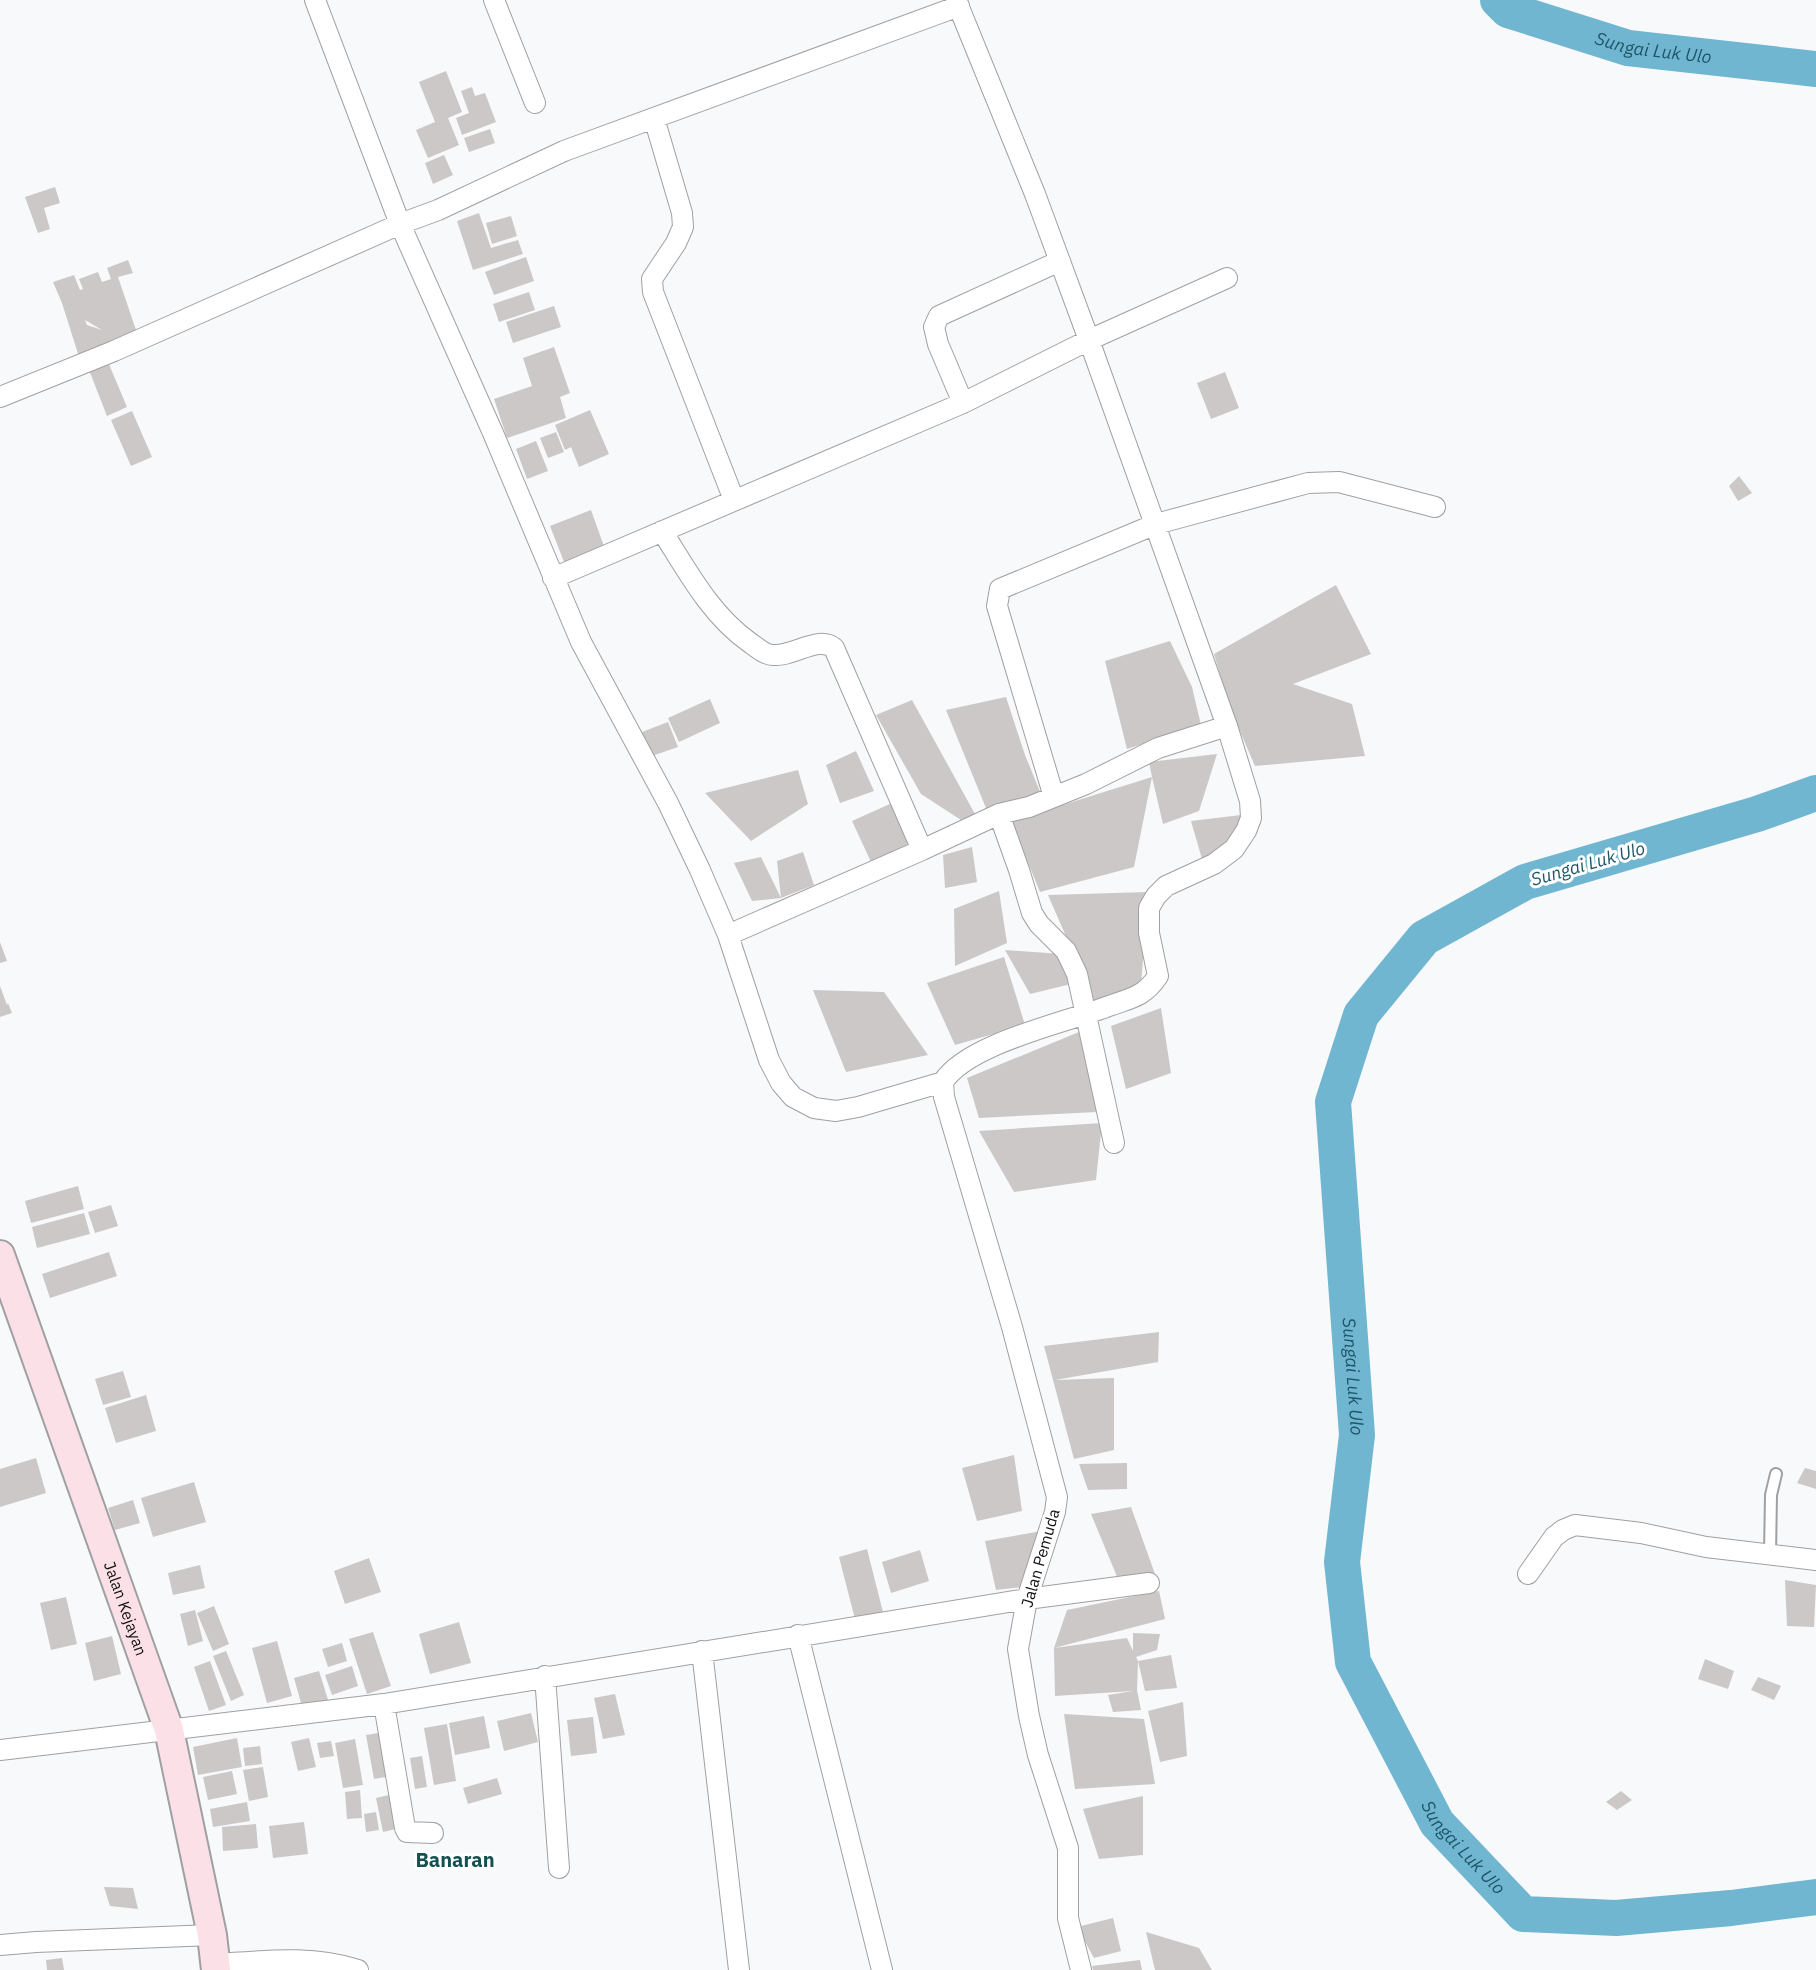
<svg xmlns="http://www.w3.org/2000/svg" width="1816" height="1970" font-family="'IBM Plex Sans',sans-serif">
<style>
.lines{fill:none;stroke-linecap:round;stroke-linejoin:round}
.river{stroke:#71b6d0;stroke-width:36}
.building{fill:#cbc8c7;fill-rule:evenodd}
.service-casing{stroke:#9fa0a2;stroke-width:14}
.minor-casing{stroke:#9fa0a2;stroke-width:22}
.secondary-casing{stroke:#9fa0a2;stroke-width:32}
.service{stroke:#fff;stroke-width:10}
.minor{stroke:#fff;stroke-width:20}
.secondary{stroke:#fce0e8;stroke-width:28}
.labels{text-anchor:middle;stroke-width:6;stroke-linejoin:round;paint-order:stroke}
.street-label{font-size:16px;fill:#111213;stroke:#fff}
.water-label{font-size:18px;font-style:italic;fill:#1e5669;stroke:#fff}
.quarter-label{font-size:20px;font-weight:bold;fill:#145150;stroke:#fff}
</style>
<rect width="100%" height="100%" fill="#f8f9fb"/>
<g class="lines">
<!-- river -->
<g class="river">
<path id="s1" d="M1498 0 1508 10 1628 48 1816 69"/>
<path id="s2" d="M1816 793 1757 814 1525 882 1424 938 1361 1015 1333 1102 1357 1435 1342 1562 1353 1662 1437 1823 1523 1914 1616 1918 1731 1908 1816 1897"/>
</g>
</g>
<!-- building -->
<path class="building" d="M446 71 462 112 448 118 459 145 428 158 416 130 435 122 419 82Z
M472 87 475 96 485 93 496 122 462 135 456 118 469 113 461 91Z
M490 129 495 143 469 152 464 138Z
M444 155 453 175 433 184 425 163Z
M55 187 60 203 44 208 50 229 38 233 25 197Z
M479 213 491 248 518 240 523 254 473 270 457 221Z
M511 216 517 236 492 244 486 223Z
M526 257 534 281 494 295 485 272Z
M128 260 133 273 118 277 137 333 105 343 108 351 80 360 62 303 53 282 74 275 80 290 83 289 79 279 98 272 102 282 111 279 107 268ZM85 320 102 330 87 325Z
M529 292 535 310 499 322 493 304Z
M554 306 561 327 513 343 506 322Z
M554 347 570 393 560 397 566 418 507 438 494 399 532 386 523 358Z
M108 362 127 407 107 416 89 370Z
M1225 372 1239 408 1211 419 1197 383Z
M590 410 609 454 579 467 571 447 565 450 555 425Z
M132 411 152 457 131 466 111 420Z
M556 432 564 452 548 458 540 438Z
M536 441 548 471 527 479 516 449Z
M1739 476 1752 493 1738 501 1729 486Z
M591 510 606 552 566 567 550 526Z
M1336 585 1371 654 1293 684 1352 704 1365 756 1255 766 1230 708 1214 654Z
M1170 641 1192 687 1201 725 1127 749 1105 661Z
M1006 697 1025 755 1041 794 988 813 946 710Z
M710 699 720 723 679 742 668 718Z
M912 700 975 814 961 820 921 794 876 715Z
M668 722 678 747 652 756 642 732Z
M856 751 874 791 840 803 826 765Z
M1217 754 1199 811 1163 824 1152 777 1134 867 1040 892 1011 821 1152 777 1149 762Z
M798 770 808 804 751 841 705 793Z
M892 803 911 848 871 862 852 821Z
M1241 815 1230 851 1202 859 1191 821Z
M972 847 977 882 945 888 943 855Z
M803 852 814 885 781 898 777 861Z
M761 857 781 898 752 901 734 863Z
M999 891 1007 943 955 966 954 909Z
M1148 892 1141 986 1095 1003 1048 895Z
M0 942 7 961 0 963Z
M1005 950 1062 954 1075 983 1030 994Z
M1004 957 1025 1025 955 1045 927 983Z
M0 986 7 1005 8 1003 12 1013 0 1017Z
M813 990 884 992 928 1055 846 1072Z
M1161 1008 1171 1073 1126 1089 1111 1026Z
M1079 1032 1097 1112 979 1118 967 1078Z
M1102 1123 1096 1180 1014 1192 979 1131Z
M78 1186 84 1209 31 1223 25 1201Z
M111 1205 118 1226 95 1233 88 1212Z
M84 1213 90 1234 37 1248 32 1227Z
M109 1252 117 1276 50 1298 42 1274Z
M1159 1332 1158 1362 1055 1380 1114 1378V1450L1074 1459 1044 1346Z
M123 1371 131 1397 103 1405 95 1379Z
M146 1395 156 1431 116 1443 105 1408Z
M1014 1455 1022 1511 977 1521 962 1468Z
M36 1458 46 1493 0 1507V1469Z
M1127 1463V1489L1088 1490 1079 1464Z
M1805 1468 1816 1471V1489L1797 1483Z
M194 1482 206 1522 153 1537 141 1498Z
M133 1500 140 1523 115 1530 108 1508Z
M1131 1507 1155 1574 1118 1579 1091 1514Z
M1042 1531 1022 1587 996 1590 985 1541Z
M867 1549 884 1616 856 1623 839 1557Z
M920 1550 929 1581 891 1593 882 1562Z
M369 1558 381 1592 345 1604 334 1571Z
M200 1565 205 1588 173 1595 168 1573Z
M1785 1580 1816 1585 1814 1627 1787 1626Z
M1159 1591 1165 1619 1054 1648 1127 1638 1133 1651V1633L1160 1634 1157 1650 1136 1657 1138 1661 1171 1655 1177 1688 1145 1691 1138 1661 1137 1690 1141 1710 1113 1712 1108 1695 1133 1691 1055 1696 1054 1648 1067 1610Z
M66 1597 77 1644 51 1650 40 1603Z
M214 1606 229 1644 213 1651 197 1613Z
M195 1610 203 1641 188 1646 180 1614Z
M459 1622 471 1663 430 1674 419 1634Z
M373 1632 391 1686 367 1694 349 1639Z
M112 1636 121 1674 94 1681 85 1643Z
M277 1641 292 1696 267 1703 252 1648Z
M342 1643 347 1661 328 1667 322 1649Z
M226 1651 244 1695 231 1701 213 1656Z
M1705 1659 1734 1671 1728 1689 1698 1679Z
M210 1661 226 1705 209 1711 194 1667Z
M352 1666 358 1686 332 1695 325 1675Z
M319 1671 329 1703 303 1710 294 1678Z
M1758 1677 1781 1686 1774 1700 1751 1690Z
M615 1694 625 1735 603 1739 594 1698Z
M1183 1702 1187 1756 1160 1762 1148 1711Z
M531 1713 538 1742 504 1751 497 1721Z
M1064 1714 1144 1719 1155 1784 1075 1789Z
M484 1716 490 1748 455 1755 449 1723Z
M593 1717 597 1753 571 1756 567 1720Z
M447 1724 456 1781 434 1785 424 1728Z
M384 1732 392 1776 374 1779 366 1735Z
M237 1738 242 1767 198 1775 193 1747Z
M309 1738 316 1767 298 1771 291 1742Z
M355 1739 363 1785 343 1788 335 1743Z
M331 1741 334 1756 320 1758 317 1743Z
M260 1746 262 1764 245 1766 243 1748Z
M422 1756 427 1787 415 1789 410 1758Z
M263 1767 268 1797 249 1801 243 1770Z
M232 1771 237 1794 208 1800 203 1777Z
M497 1778 502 1794 468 1804 463 1788Z
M360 1790 362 1818 347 1819 345 1792Z
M1621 1791 1632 1800 1617 1810 1606 1802Z
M393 1794 400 1828 383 1832 376 1798Z
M1143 1796V1855L1099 1859 1083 1809Z
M247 1802 250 1821 213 1827 210 1809Z
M376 1812 379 1830 366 1832 364 1814Z
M304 1822 308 1854 273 1858 269 1826Z
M256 1824 258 1848 223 1851 222 1827Z
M104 1887 133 1888 138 1909 110 1906Z
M1113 1918 1121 1951 1094 1958 1077 1927Z
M1146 1932 1199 1948 1212 1970H1155Z
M62 1958 64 1970H47L46 1960Z
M1140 1960 1142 1970H1093L1092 1966Z"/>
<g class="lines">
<defs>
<path id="service" d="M1770 1554 1771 1495 1776 1474"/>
<path id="minor" d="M315 0 400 224 493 433 581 642 668 803 700 870 728 935 769 1060 781 1083 793 1097 814 1108 836 1111 858 1107 943 1082C968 1043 1065 1023 1109 1006 1131 998 1144 997 1158 976L1149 933V908L1156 896 1166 886 1214 864 1234 849 1246 831 1251 818 1250 801 1227 726 1089 340 1035 194 956 0
M494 0 535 103
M654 118 682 213 683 227 676 243 652 279 653 292 734 500
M0 397 114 351 400 224 438 210 564 151 959 6
M963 403 938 344 934 327 939 316 1060 261
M662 531C688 572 710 614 749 642 756 647 765 655 773 655 793 657 818 635 834 648L922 850
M553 578 963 403 1089 340 1227 278
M1054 797 997 606 1000 589 1156 524 1308 483 1339 482 1435 507
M999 814 1019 870 1032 913 1039 924 1066 951 1077 974 1114 1143
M728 935 922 850 999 814 1029 807 1086 784 1158 748 1227 726
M943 1082 944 1097 1012 1327 1057 1497 1055 1512 1027 1599 1018 1649 1029 1716 1038 1755 1068 1848V1918L1081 1970
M1528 1574 1554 1537 1563 1530 1575 1525 1641 1533 1706 1547 1816 1560
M798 1635 882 1970
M702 1651 739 1970
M545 1676 559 1868
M384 1704 405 1828 407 1832 433 1833
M0 1750 384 1704 1027 1599 1149 1583
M0 1945 36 1942 212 1935
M216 1964C264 1961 312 1955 358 1970"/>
<g id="secondary">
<path id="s3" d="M0 1255 169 1730 212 1935 216 1970"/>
</g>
</defs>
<!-- service casing -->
<use href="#service" class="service-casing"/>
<!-- minor casing -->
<use href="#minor" class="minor-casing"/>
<!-- secondary casing -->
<use href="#secondary" class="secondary-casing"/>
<!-- service -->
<use href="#service" class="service"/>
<!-- minor -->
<use href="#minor" class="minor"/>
<!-- secondary -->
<use href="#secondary" class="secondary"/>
</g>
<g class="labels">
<!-- street labels -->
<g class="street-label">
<text transform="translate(1040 1558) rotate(-74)" y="6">Jalan Pemuda</text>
<text dy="6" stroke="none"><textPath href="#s3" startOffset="375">Jalan Kejayan</textPath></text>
</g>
<!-- water labels -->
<g class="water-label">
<text dy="6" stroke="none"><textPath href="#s1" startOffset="165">Sungai Luk Ulo</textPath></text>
<text transform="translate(1588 864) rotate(-16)" y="6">Sungai Luk Ulo</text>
<text dy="6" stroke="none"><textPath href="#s2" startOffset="886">Sungai Luk Ulo</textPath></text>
<text dy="6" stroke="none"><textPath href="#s2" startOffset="1390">Sungai Luk Ulo</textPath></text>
</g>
<!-- quarter labels -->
<g class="quarter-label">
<text x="455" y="1867">Banaran</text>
</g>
</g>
</svg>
